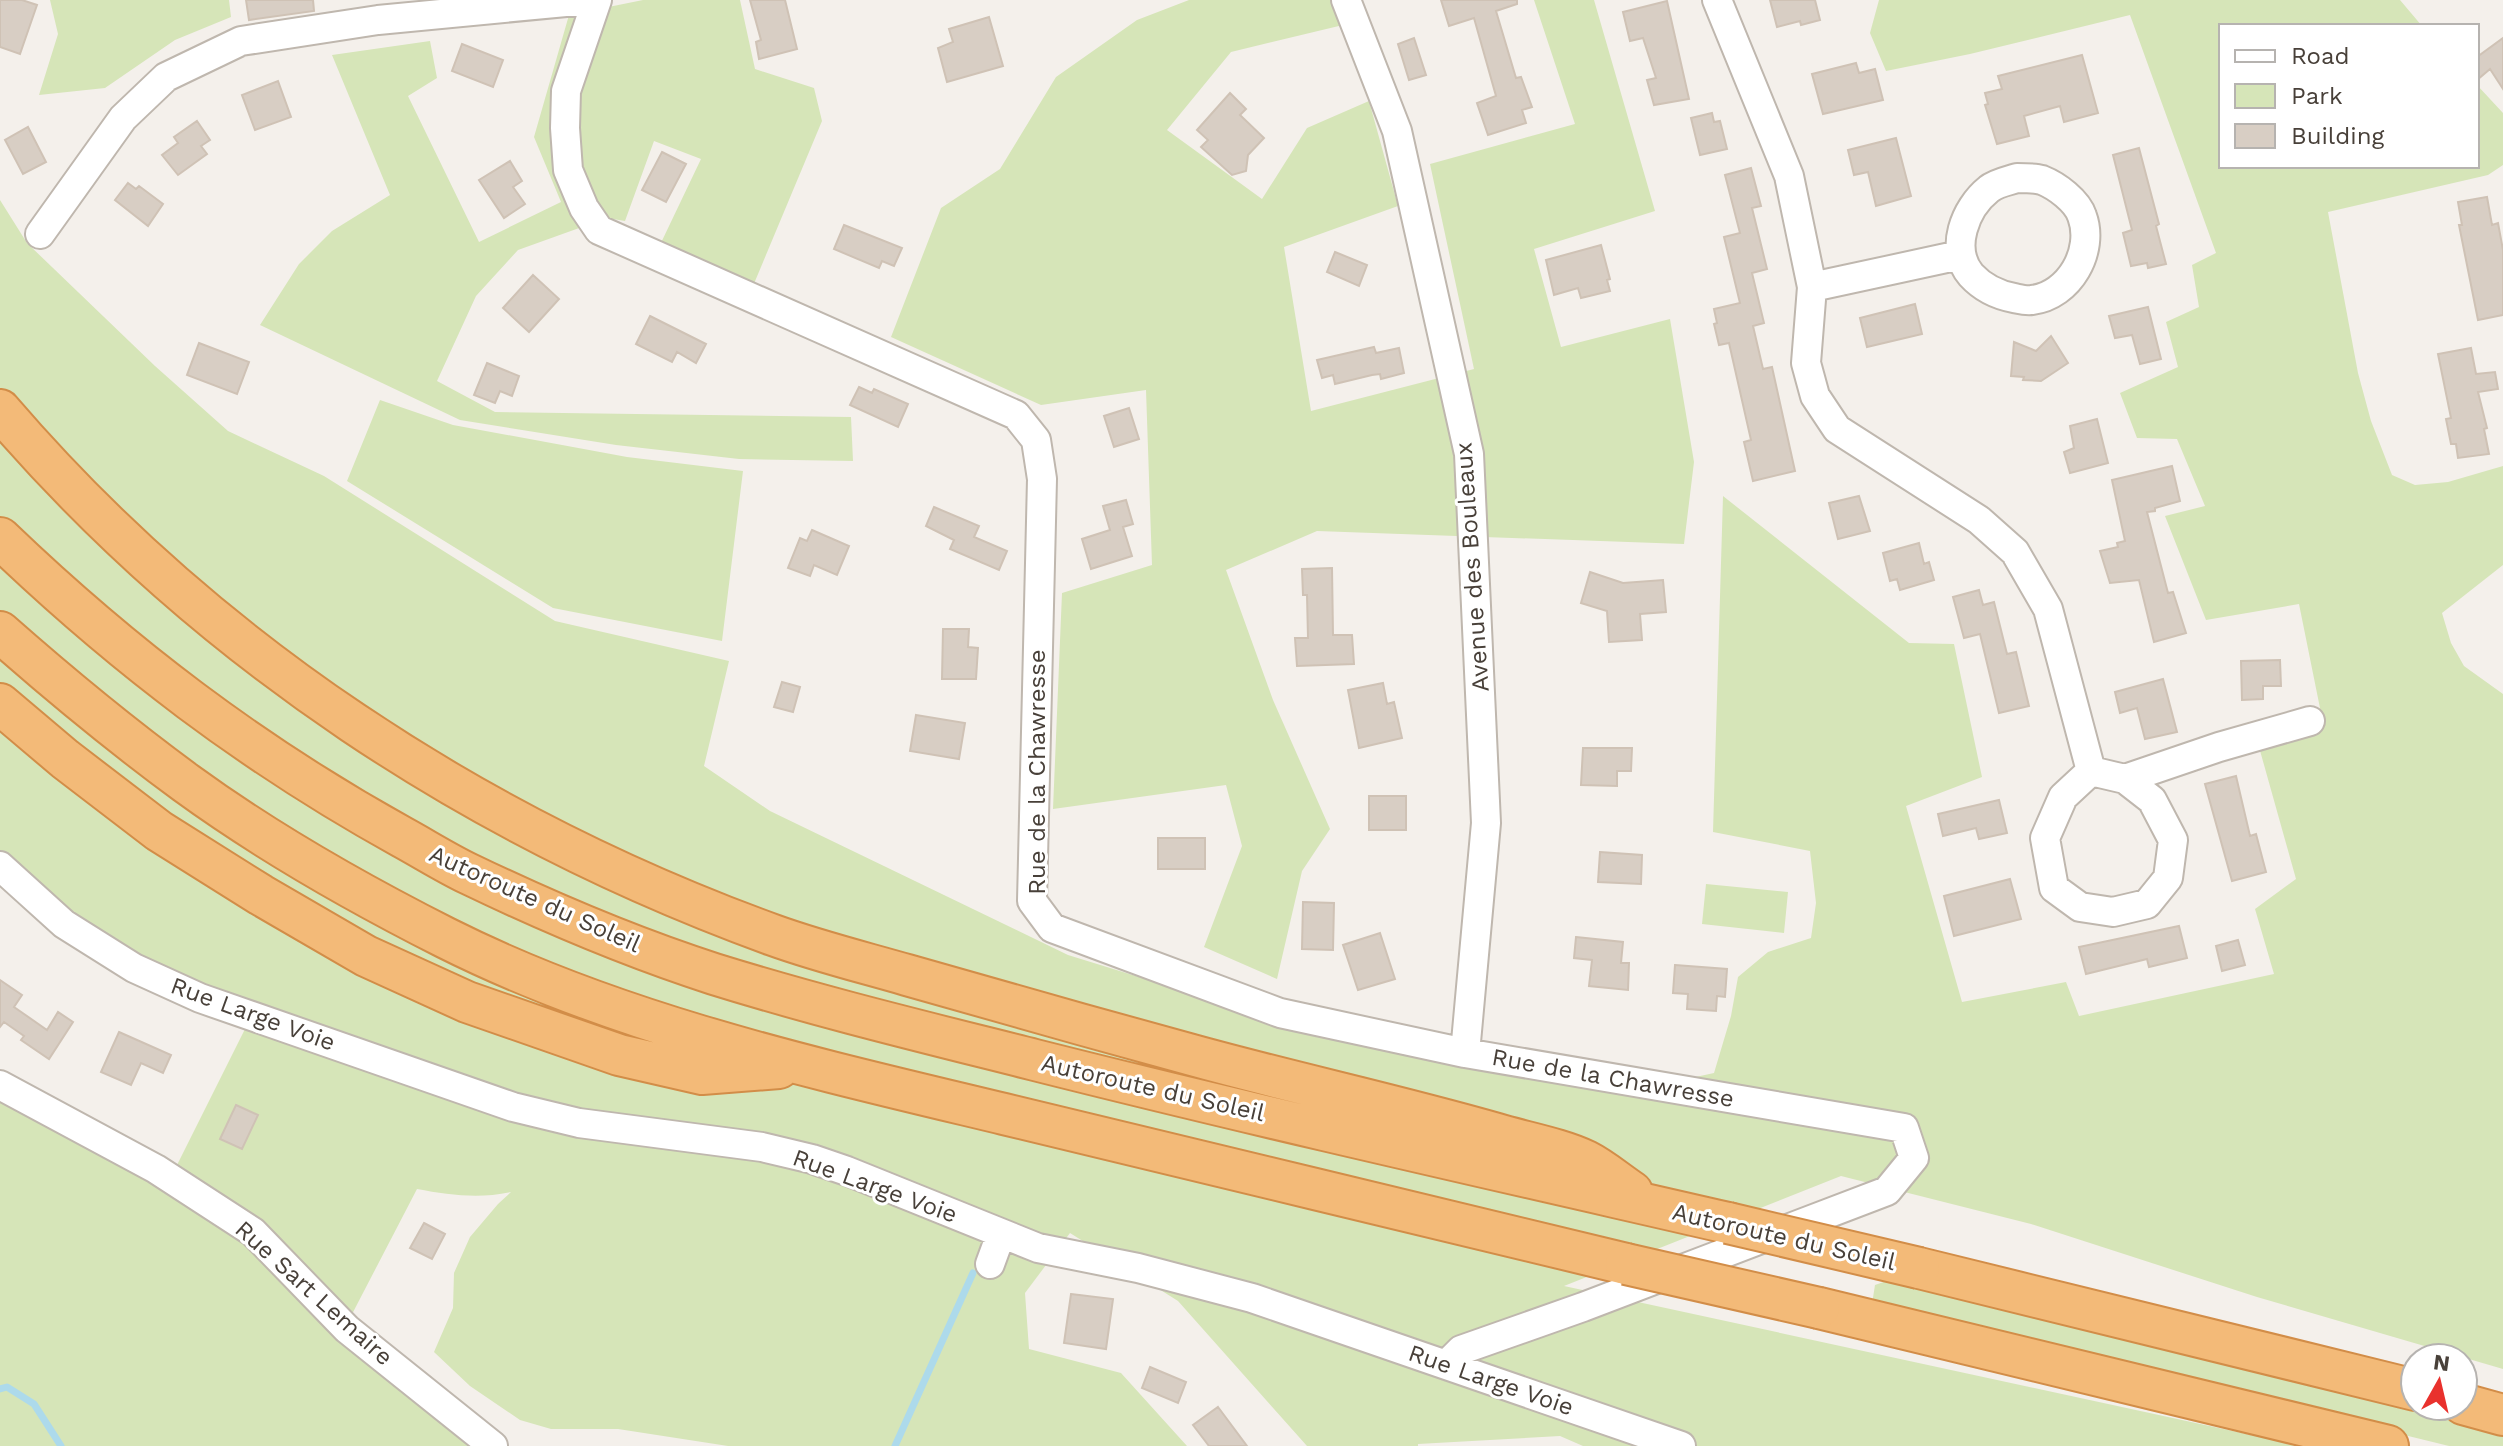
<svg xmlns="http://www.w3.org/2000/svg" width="2503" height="1446" font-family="'Work Sans',sans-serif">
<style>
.green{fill:#d6e5b8}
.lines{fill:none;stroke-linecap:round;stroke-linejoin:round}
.stream{stroke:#addaeb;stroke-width:7}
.building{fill:#d8cec4;stroke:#cfc2b5;stroke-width:2}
.minor-casing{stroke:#bfb7ae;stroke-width:32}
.highway-casing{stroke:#d28d48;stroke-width:44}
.minor{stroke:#fff;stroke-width:28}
.highway{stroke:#f3ba78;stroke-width:40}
.highway-bridge-casing{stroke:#d28d48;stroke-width:44;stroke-linecap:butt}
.highway-bridge{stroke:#f3ba78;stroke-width:40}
.labels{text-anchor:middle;stroke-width:6;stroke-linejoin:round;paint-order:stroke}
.street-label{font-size:24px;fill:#484039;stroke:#fff}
</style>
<rect width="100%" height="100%" fill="#f4f0eb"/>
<!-- green -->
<path class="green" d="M50 0H229L231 17 175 40 105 88 39 95 58 34Z
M643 0H740L755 69 814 88 822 121 753 286 659 247 701 159 654 141 625 221 607 218 518 250 476 296 437 381 495 412 851 417 853 461 739 459 616 445 460 420 260 325 299 264 332 231 390 195 332 55 430 41 437 78 408 96 479 242 561 202 534 137 569 15Z
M1189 0H1333L1343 25 1231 52 1167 130 1262 199 1307 128 1369 101 1398 206 1284 247 1311 411 1474 369 1430 164 1575 124 1534 0H1594L1655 211 1534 249 1561 347 1670 319 1694 462 1684 544 1317 531 1226 570 1273 700 1330 829 1302 871 1277 979 1204 947 1242 846 1226 785 1053 809 1062 593 1152 565 1146 390 1041 405 891 337 941 208 1000 169 1056 77 1137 20Z
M1879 0H2400L2422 26H2221V166H2477V85L2503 113V165L2488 175 2328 212 2358 373 2371 421 2392 475 2415 485 2448 482 2503 466V565L2442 613 2451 643 2464 666 2503 694V1369L2257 1297 2031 1224 1841 1176 1564 1286 2302 1446H1583L1560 1436 1418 1444V1446H1307L1178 1301 1070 1233 1025 1293 1029 1349 1121 1373 1187 1446H728L618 1429H551L520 1420 470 1386 434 1352 453 1308 454 1273 470 1237 498 1204 511 1192C479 1199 449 1195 417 1189L350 1318 173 1173 248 1023 565 1111 196 985 102 939 0 853V200L27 243 155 366 228 431 324 476 555 621 729 661 704 766 770 811 1068 955 1288 1023 1617 1094 1714 1073 1731 1016 1738 977 1768 952 1811 938 1816 903 1810 851 1713 832 1723 496 1909 643 1954 644 1982 777 1906 806 1962 1002 2066 982 2079 1016 2274 974 2255 909 2296 879 2259 747 2322 718 2299 604 2206 620 2165 516 2205 506 2177 439 2137 438 2120 393 2178 367 2166 322 2199 307 2192 265 2216 253 2130 15 1970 54 1886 71 1870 33Z
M380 400 453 425 627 457 743 471 722 641 553 608 347 481Z
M1706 884 1788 892 1784 933 1702 924Z
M0 1092 252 1235 483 1446H0Z
M1895 1278 2418 1406 2503 1429V1446H2449L1872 1304 1875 1285Z"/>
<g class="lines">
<!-- stream -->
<path class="stream" d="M0 1389 7 1387 34 1404 61 1446
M895 1446 973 1273"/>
</g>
<!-- building -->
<path class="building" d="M0 0H22L37 5 20 54 0 47Z
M246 0H313L314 11 249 20Z
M750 0H785L797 49 759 59 756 42 761 40Z
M1441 0H1517V4L1496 11 1516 78 1521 77 1532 107 1522 110 1526 123 1488 135 1477 103 1496 96 1474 18 1449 26Z
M1770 0H1815L1820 20 1801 25 1800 21 1777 27Z
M1667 1 1689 99 1654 105 1647 80 1656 78 1643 38 1630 41 1623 12Z
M989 17 1003 66 947 82 938 48 953 42 949 29Z
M1414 38 1426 75 1409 80 1398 44Z
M2503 38V89L2490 69 2477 80V57Z
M462 44 503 60 493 87 452 71Z
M2082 55 2098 113 2064 122 2060 106 2024 116 2029 136 1997 144 1985 105 1988 104 1985 93 2002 89 1998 76Z
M1856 63 1859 73 1875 69 1883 100 1823 114 1812 74Z
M278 81 291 117 255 130 242 95Z
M1230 93 1246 109 1240 115 1264 138 1248 155 1246 171 1232 175 1201 147 1208 140 1197 130Z
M1712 113 1714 122 1720 121 1727 149 1700 155 1691 118Z
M197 121 210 140 201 146 207 154 178 175 162 155 178 143 174 137Z
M28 127 46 162 23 174 5 140Z
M1896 138 1911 196 1876 206 1868 172 1854 175 1848 150Z
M2139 148 2159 224 2156 226 2166 264 2148 268 2147 263 2131 266 2123 233 2132 230 2113 155Z
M662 152 686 164 666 202 642 190Z
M510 161 522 181 513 187 525 204 504 218 479 180Z
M1751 168 1761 206 1752 208 1767 269 1752 273 1764 323 1753 326 1763 369 1772 367 1795 471 1753 481 1744 442 1751 440 1729 343 1719 345 1714 324 1717 323 1714 309 1740 303 1724 237 1740 233 1725 175Z
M128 183 136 189 139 186 163 204 148 226 115 200Z
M2487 197 2492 225 2498 223 2503 250V315L2478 320 2459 225H2462L2458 202Z
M844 225 902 248 894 266 882 261 879 268 834 249Z
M1601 245 1610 279 1607 280 1610 291 1581 298 1578 288 1554 295 1546 260Z
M1335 252 1367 265 1359 286 1327 272Z
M533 275 559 299 529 332 503 308Z
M1915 304 1922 334 1867 347 1860 318Z
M2148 307 2161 359 2140 364 2132 335 2115 338 2109 316Z
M650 316 706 344 696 363 677 352 672 362 636 344Z
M2051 336 2068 363 2041 381 2023 380 2024 377 2011 376 2014 342 2036 351Z
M199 343 249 362 237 394 187 375Z
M1374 347 1376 353 1399 348 1404 373 1381 379 1380 374 1372 375 1335 384 1333 375 1322 378 1317 360Z
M2471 348 2476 374 2495 372 2498 389 2478 392 2487 428 2484 429 2489 454 2458 458 2456 444H2451L2446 419 2451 418 2438 354Z
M487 363 519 376 512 396 500 391 495 403 474 395Z
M859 387 872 393 874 389 908 404 898 427 850 405Z
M1129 408 1139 439 1114 447 1104 416Z
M2097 419 2108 463 2070 473 2064 452 2074 448 2070 426Z
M2172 466 2180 501 2155 508V511L2147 512 2168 593 2173 592 2186 633 2154 642 2139 580 2110 583 2100 551 2118 547 2117 543 2125 541 2112 480Z
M1859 496 1870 531 1838 539 1829 503Z
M1126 500 1133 524 1123 527 1132 556 1091 569 1082 539 1110 530 1103 506Z
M934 507 979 526 974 537 1007 551 999 570 950 549 954 540 926 526Z
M812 530 849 546 837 575 814 565 810 576 788 568 800 538 807 541Z
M1919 543 1924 564 1929 562 1934 580 1900 590 1897 579 1890 581 1883 553Z
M1332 568 1333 635H1352L1354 664 1297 666 1295 638H1308L1307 595H1303L1302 569Z
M1590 572 1623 583 1663 580 1666 612 1640 614 1642 640 1609 642 1607 611 1581 603Z
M1979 590 1983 605 1994 602 2007 654 2016 652 2029 706 1999 713 1980 634 1964 638 1953 597Z
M943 629H969L968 647 978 648 976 679H942Z
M2280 660 2281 686H2263V699L2242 700 2241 661Z
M2163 679 2177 732 2145 739 2137 708 2120 713 2115 692Z
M782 682 800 687 793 712 774 707Z
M1383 683 1387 704 1394 702 1402 738 1359 748 1348 690Z
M916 715 965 723 959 759 910 751Z
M1583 748H1632L1631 771H1617V786L1581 785Z
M2236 776 2250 836 2256 834 2266 872 2232 881 2205 784Z
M1369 796H1406V830H1369Z
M1999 800 2007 833 1979 839 1976 828 1943 836 1938 814Z
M1158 838H1205V869H1158Z
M1600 852 1642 855 1641 884 1598 882Z
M2010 879 2021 919 1954 936 1944 896Z
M1303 902 1334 903 1333 950 1302 949Z
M2179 926 2187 958 2149 967 2147 959 2086 974 2079 947Z
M1380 933 1395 979 1358 990 1343 945Z
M1576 937 1623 942 1621 963H1629L1628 990 1589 986 1592 960 1574 958Z
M2238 940 2245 965 2222 971 2216 946Z
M1675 965 1727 969 1725 997 1717 996 1716 1011 1687 1009 1688 994 1673 993Z
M0 980 22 995 14 1007 47 1030 58 1012 73 1022 49 1059 21 1040 24 1036 4 1022 0 1027Z
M119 1032 171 1055 163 1073 141 1063 131 1085 101 1072Z
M236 1105 258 1115 242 1149 220 1139Z
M424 1223 445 1234 432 1259 410 1248Z
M1071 1294 1113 1299 1106 1349 1064 1343Z
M1150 1367 1186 1382 1178 1403 1142 1388Z
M1218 1407 1247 1446H1209L1193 1425Z"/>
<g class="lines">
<defs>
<path id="minor" d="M597 0 566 91 565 128 568 170 584 208 599 230 1016 415 1036 440 1042 479 1032 901 1052 928 1280 1013 1465 1053 1904 1128 1914 1158 1887 1191 1583 1307 1461 1350 1447 1364
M1346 0 1397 131 1469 454 1486 823 1465 1053
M1717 0 1789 176 1812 287 1806 363 1815 396 1837 429 1979 520 2015 552 2048 609 2091 771
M2017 178C2025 178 2035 178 2042 180 2057 186 2077 201 2082 216 2095 251 2069 296 2032 300 2026 301 2019 299 2014 298 1998 295 1982 287 1971 275 1949 249 1965 208 1989 189 1996 183 2008 181 2017 178Z
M40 234 123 118 166 77 241 41 378 20 587 0
M1812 287 1960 255
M2091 771 2125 779 2152 800 2173 840 2168 878 2147 904 2113 912 2080 907 2054 888 2045 838 2063 797Z
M2125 779 2219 747 2310 721
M0 866 64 924 134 968 200 998 513 1107 579 1123 762 1147 812 1159 847 1171 1038 1248 1138 1268 1252 1298 1681 1446
M0 1085 156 1169 253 1232 347 1329 493 1446
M990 1264 1001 1234"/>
<path id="highway" d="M0 410C207 651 476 827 773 935 817 951 862 962 907 975 1001 1002 1097 1029 1192 1055 1293 1083 1396 1105 1497 1134 1523 1142 1562 1149 1586 1161 1602 1169 1617 1182 1632 1192
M0 538C123 656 252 754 402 837 424 849 446 863 469 874 548 912 630 947 714 974 820 1007 928 1033 1035 1060 1265 1118 1497 1170 1728 1223
M0 632C60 685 122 736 186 783 267 842 357 893 446 938 619 1025 817 1069 1004 1114 1211 1164 1419 1214 1626 1264
M0 704 65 759 159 831 261 895 366 956 467 1002 619 1055 702 1074 779 1068
M1919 1268 2415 1390
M1819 1308 2388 1446
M2463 1404 2503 1415"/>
</defs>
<!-- minor casing -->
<use href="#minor" class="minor-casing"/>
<!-- highway casing -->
<use href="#highway" class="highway-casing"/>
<!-- minor -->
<use href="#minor" class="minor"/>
<!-- highway -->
<use href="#highway" class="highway"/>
<defs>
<path id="highway-bridge" d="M1728 1223 1919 1268
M1626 1264 1819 1308"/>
</defs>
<!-- highway-bridge casing -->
<use href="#highway-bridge" class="highway-bridge-casing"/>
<!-- highway-bridge -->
<use href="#highway-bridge" class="highway-bridge"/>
</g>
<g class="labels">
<!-- street labels -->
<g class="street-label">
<text transform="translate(1472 567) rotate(-94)" y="8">Avenue des Bouleaux</text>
<text transform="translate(1037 772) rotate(-90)" y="8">Rue de la Chawresse</text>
<text transform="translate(535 899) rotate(24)" y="8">Autoroute du Soleil</text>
<text transform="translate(253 1014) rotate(20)" y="8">Rue Large Voie</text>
<text transform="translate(1613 1078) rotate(10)" y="8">Rue de la Chawresse</text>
<text transform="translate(1153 1088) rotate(13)" y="8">Autoroute du Soleil</text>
<text transform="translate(875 1186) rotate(20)" y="8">Rue Large Voie</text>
<text transform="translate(1784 1237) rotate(13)" y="8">Autoroute du Soleil</text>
<text transform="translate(314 1293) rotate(42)" y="8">Rue Sart Lemaire</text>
<text transform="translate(1491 1380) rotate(19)" y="8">Rue Large Voie</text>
</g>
</g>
<!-- legend -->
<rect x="2219" y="24" width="260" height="144" fill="#ffffff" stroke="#b6b3b0" stroke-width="2"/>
<rect x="2235" y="50" width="40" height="12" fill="#ffffff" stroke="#b6b3b0" stroke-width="2"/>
<text x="2291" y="64" font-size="24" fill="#484039">Road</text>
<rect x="2235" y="84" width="40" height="24" fill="#d6e5b8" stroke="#b6b3b0" stroke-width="2"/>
<text x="2291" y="104" font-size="24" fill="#484039">Park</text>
<rect x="2235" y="124" width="40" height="24" fill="#d8cec4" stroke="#b6b3b0" stroke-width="2"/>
<text x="2291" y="144" font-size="24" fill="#484039">Building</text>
<!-- north arrow -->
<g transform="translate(2439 1382) rotate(8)"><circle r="38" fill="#ffffff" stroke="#b6b3b0" stroke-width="2"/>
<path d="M0-6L14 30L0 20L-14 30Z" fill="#e9312d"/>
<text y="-12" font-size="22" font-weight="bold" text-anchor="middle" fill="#484039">N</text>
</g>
</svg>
